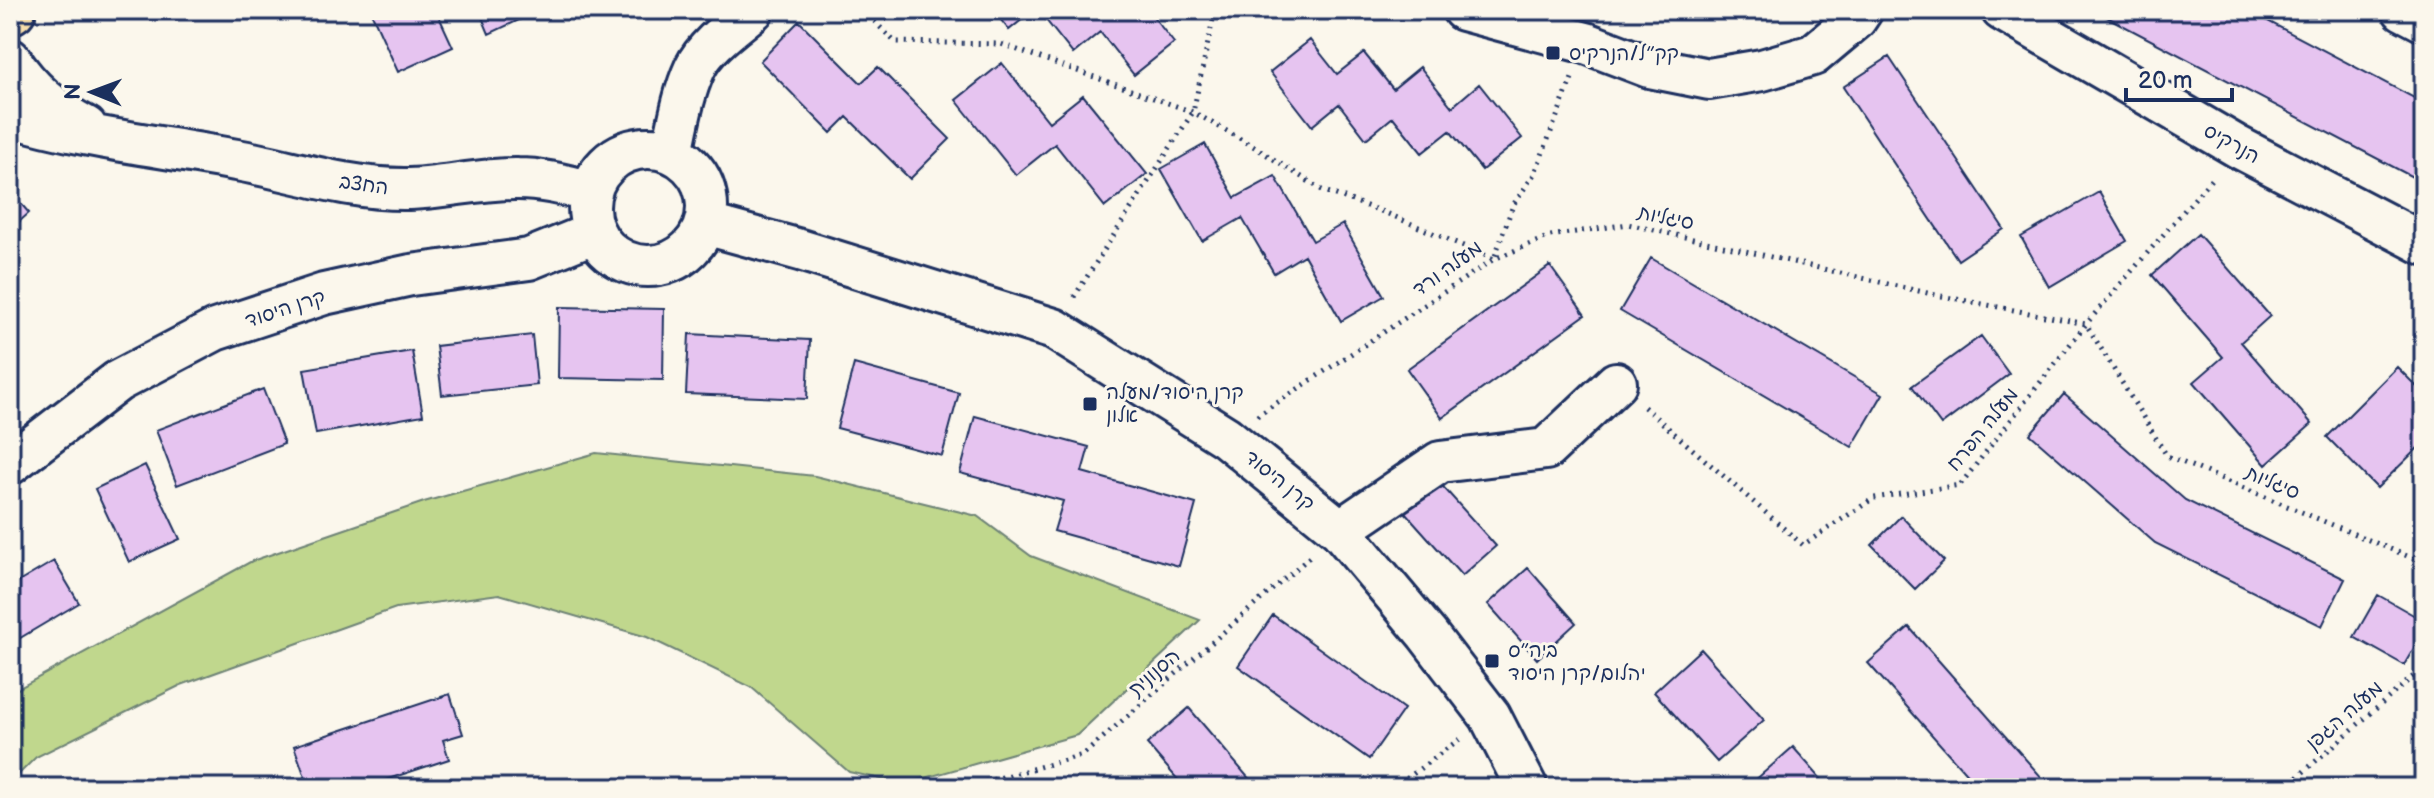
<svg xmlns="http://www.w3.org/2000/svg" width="2434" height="798" font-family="'Balsamiq Sans','Playpen Sans Hebrew',sans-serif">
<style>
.green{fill:#c0d78d;stroke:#6e8376;stroke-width:2}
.building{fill:#e6c4f0;stroke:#1b2f5e;stroke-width:2}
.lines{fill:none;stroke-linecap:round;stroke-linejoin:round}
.minor-casing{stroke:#1b2f5e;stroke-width:46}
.major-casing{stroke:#1b2f5e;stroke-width:50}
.path{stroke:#1b2f5e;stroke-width:5;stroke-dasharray:2 6;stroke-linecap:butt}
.minor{stroke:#fbf7ec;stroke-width:40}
.major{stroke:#f8deab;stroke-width:44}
.poi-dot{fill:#1b2f5e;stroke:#fbf7ec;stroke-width:3}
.labels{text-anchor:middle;stroke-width:6;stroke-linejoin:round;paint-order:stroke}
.poi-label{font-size:20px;fill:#1b2f5e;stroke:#fbf7ec;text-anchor:start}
.street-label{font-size:20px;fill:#1b2f5e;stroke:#fbf7ec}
</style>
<rect width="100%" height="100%" fill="#fbf7ec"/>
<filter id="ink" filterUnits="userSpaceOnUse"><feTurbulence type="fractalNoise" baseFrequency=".0125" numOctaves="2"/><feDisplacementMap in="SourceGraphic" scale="16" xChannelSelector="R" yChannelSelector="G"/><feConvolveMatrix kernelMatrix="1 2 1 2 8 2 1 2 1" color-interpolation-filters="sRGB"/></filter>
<g filter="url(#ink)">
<!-- green -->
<path class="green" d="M596 453 815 476 977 516 1031 556 1200 620 1077 735 904 784 849 772 751 687 647 637 499 594 396 608 181 685 36 757 10 783V693L252 561 424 502Z"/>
<!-- building -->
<path class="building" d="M370 10H436L453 47 398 72Z
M479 10H535L536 12 489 34Z
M993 10H1034L1009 30Z
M1038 10H1148L1174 43 1134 75 1100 32 1073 54Z
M2105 10H2247L2424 103V183L2103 15Z
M799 21 861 83 878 67 950 139 910 179 847 117 831 133 760 61Z
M1310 40 1337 74 1364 53 1393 89 1420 67 1452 107 1479 84 1522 138 1482 170 1450 131 1422 153 1393 117 1366 139 1339 104 1312 126 1270 72Z
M1889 57 2004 229 1958 260 1843 87Z
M1002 63 1049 122 1083 95 1147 174 1105 207 1055 144 1016 175 956 100Z
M1205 144 1235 198 1275 176 1313 241 1343 224 1384 296 1341 321 1304 255 1274 273 1242 218 1202 241 1161 169Z
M10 191 29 213 10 230Z
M2099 192 2127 241 2049 287 2021 237Z
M2198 234 2270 316 2241 342 2312 424 2266 465 2194 382 2223 357 2152 275Z
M1651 258 1883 394 1852 447 1620 311Z
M1550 266 1585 315 1442 418 1407 369Z
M559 307 664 309 663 380 558 378Z
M689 334 810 340 807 399 686 394Z
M532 335 537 385 442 395 436 346Z
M1981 336 2009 374 1941 425 1912 386Z
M412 351 423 415 316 434 304 369Z
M854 364 959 393 942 456 837 428Z
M2397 367 2424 394V442L2377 488 2327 437Z
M263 389 284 444 177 485 156 430Z
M2064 394 2185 500 2345 579 2322 626 2155 543 2030 434Z
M975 416 1089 447 1082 472 1196 504 1179 566 1054 531 1063 501 960 473Z
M145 465 180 539 129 562 95 489Z
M1437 480 1496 546 1462 576 1404 511Z
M1901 516 1944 561 1915 589 1872 545Z
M54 561 79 603 10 644V587Z
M1528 568 1576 623 1537 659 1488 604Z
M2378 595 2424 621V631L2404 665 2354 637Z
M1273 615 1404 709 1369 759 1238 666Z
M1909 627 2051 788H1979L1868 663Z
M1701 649 1764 720 1717 762 1654 692Z
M450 694 463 734 443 740 449 759 361 788H326L324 784 309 788 294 746Z
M1189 708 1257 788H1185L1147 744Z
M1793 747 1829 788H1758L1753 782Z"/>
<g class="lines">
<defs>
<path id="minor" d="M1463 10 1586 43 1649 67 1709 79 1762 70 1813 55 1856 19 1862 10
M2002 10 2238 147 2424 244
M2403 10 2424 21
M10 59C29 89 55 111 86 127
M10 116C87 139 164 146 242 161 295 171 349 189 404 189 442 189 480 178 518 179 543 179 567 185 590 192
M589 207a59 59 0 1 1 118 0a59 59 0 1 1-118 0Z
M672 153C678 125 683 94 695 68 706 45 734 26 753 10
M705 224 800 250 1054 329 1226 437 1340 530 1427 634 1490 716 1527 788
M10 464 118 381 215 330 324 294 411 275 529 259 593 233
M1340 530 1440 462 1546 449 1616 383"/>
<path id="major" d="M10 12 13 10"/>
</defs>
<!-- minor casing -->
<use href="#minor" class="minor-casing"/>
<!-- major casing -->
<use href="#major" class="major-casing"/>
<!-- path -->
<path class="path" d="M863 10 895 42 1001 44 1193 112 1253 146 1322 190 1386 213 1494 259 1550 236 1628 224 1936 295 2086 324 2167 456 2424 563
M1074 297 1193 112 1215 10
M1644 407 1803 545 1874 498 1960 485 2086 324 2214 176
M1257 416 1494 259 1513 205 1535 173 1572 78
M962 788 1083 755 1313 554
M1394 788 1461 738
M2285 788 2424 667"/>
<!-- minor -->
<use href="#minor" class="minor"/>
<!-- major -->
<use href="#major" class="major"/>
</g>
</g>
<!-- markers -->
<g class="poi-dot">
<rect x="1545" y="45" width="16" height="16" rx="4"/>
<rect x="1082" y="396" width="16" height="16" rx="4"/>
<rect x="1484" y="653" width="16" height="16" rx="4"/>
</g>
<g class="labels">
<!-- poi labels -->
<g class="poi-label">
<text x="1569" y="60">קק״ל/הנרקיס</text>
<text x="1106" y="399">קרן היסוד/מעלה<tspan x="1106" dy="23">אלון</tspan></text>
<text x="1508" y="657">ביה״ס<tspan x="1508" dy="23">יהלום/קרן היסוד</tspan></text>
</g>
<!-- street labels -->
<g class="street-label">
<text transform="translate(2232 143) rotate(29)" y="7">הנרקיס</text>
<text transform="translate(364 184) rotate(8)" y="7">החצב</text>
<text transform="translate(1666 217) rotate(12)" y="7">סיגליות</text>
<text transform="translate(1447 268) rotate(-36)" y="7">מעלה ורד</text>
<text transform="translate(285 308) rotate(-18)" y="7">קרן היסוד</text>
<text transform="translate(1982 429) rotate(-51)" y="7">מעלה הפרח</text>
<text transform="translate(1280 480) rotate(39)" y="7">קרן היסוד</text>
<text transform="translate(2273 482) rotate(23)" y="7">סיגליות</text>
<text transform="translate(1154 672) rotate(-41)" y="7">הסנונית</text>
<text transform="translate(2344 715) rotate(-41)" y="7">מעלה הגפן</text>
</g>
</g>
<!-- margin -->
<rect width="2434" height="798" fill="none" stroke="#fbf7ec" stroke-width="40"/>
<rect x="20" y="20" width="2394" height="758" fill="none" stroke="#1b2f5e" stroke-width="3" filter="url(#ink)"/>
<!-- north arrow -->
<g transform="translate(92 92) rotate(271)" stroke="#fbf7ec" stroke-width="6" paint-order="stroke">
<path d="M0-6L14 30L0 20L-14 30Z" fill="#1b2f5e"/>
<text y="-12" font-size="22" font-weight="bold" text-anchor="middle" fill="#1b2f5e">N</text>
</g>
<!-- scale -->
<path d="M2126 88v12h106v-12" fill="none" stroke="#1b2f5e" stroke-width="4"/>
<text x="2138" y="88" font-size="24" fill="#1b2f5e" stroke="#fbf7ec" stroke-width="6" paint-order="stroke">20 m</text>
</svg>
